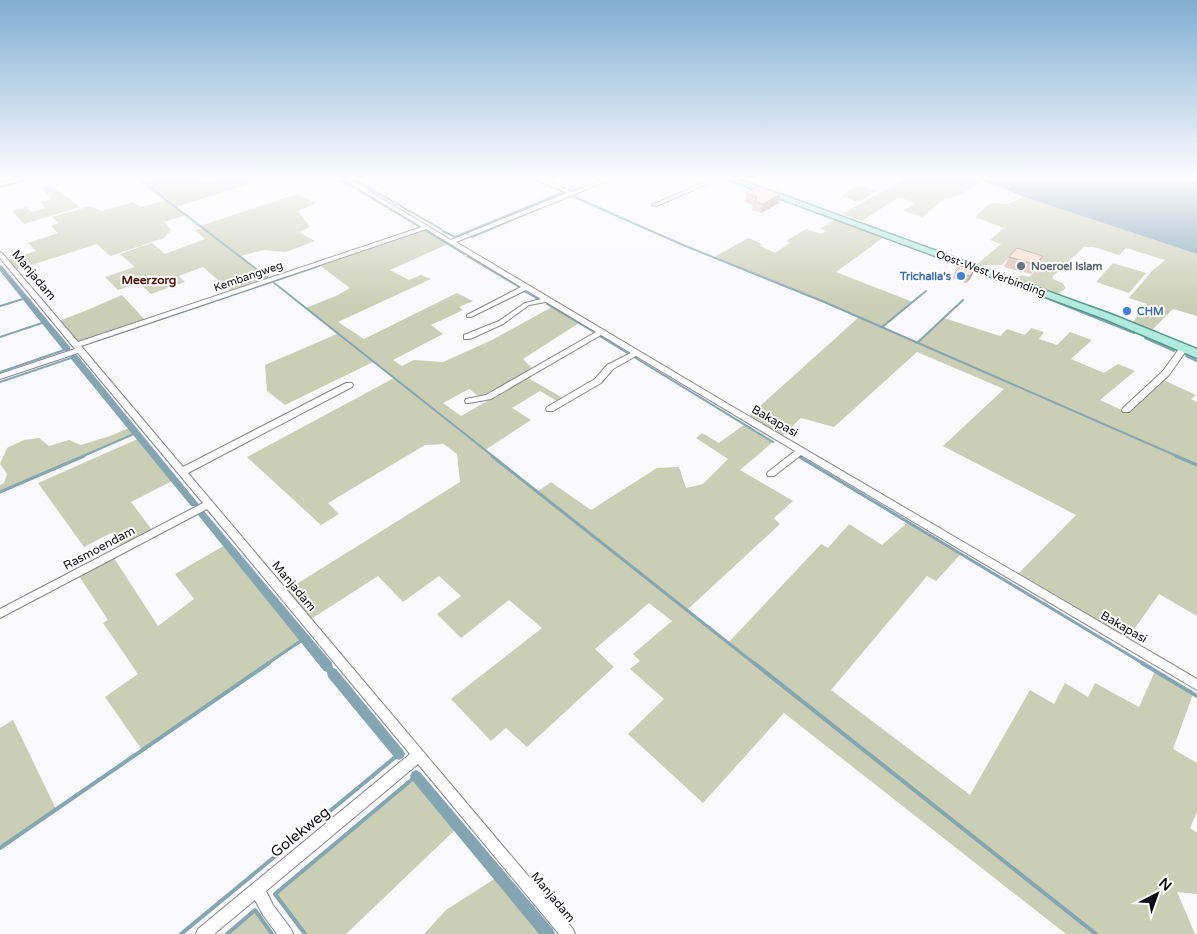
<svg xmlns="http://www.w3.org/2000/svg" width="1197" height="934" font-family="'Varela Round',sans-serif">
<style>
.green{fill:#caceb4}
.water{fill:#84a5b2}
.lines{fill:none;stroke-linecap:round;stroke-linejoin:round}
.stream-far2{stroke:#84a5b2;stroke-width:2}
.stream-far1{stroke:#84a5b2;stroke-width:3}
.stream{stroke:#84a5b2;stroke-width:4}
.canal{fill:#84a5b2;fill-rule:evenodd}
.minor-casing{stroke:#878691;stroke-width:2}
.tertiary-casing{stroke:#878691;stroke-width:3}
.primary-casing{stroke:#54958a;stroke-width:3}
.minor{fill:#fff;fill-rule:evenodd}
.tertiary{fill:#fff;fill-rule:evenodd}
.primary{fill:#afebdf;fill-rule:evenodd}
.wall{fill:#d9beb0}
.shaded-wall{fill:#b09b90}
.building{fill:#fcddcd;stroke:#b09b90}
.worship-dot{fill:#6b7280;stroke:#fff;stroke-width:2}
.shop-dot{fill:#3f7fe0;stroke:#fff;stroke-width:2}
.labels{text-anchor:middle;stroke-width:4;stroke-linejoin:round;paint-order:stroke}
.far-worship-label{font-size:11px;font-weight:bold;fill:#5b616d;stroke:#fff;text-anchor:start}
.far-street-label{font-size:11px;fill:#0e0e12;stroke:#fff}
.far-shop-label{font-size:11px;font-weight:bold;fill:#366cbe;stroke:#fff;text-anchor:end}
.street-label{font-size:12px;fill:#0e0e12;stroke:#fff}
.far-quarter-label{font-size:12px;font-weight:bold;fill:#57130e;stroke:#fff}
.near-street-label{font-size:15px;fill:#0e0e12;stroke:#fff}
</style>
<rect width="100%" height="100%" fill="#faf9fe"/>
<!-- green -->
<path class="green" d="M173 177H196L204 181 229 177H256L265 179 176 207 187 215 164 222 171 230 164 238 110 256 97 244 16 270 7 260 36 251 28 243 58 233 51 226 59 223 52 217 90 206 101 211 133 202 141 207 166 200 142 181Z
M909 177H974L984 180 963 193 941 201 923 217 904 211 914 203 899 197 862 221 842 214Z
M51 185 80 207 24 224 12 211 26 207 32 212 45 208 41 202 52 199 42 188Z
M858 185H859L878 191 858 202 841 196Z
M297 194 316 203 298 211 310 227 299 232 315 241 286 252 263 250 241 256 269 278 231 291 203 267 179 276 185 282 151 294 139 283 118 290 105 277 135 267 120 254 152 243 165 254 205 239 195 230 203 228 200 226Z
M1024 197 1197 254V316L1173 309 1152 330 1133 322 1147 304 1129 298 1152 271 1165 260 1126 248 1119 255 1094 247H1084L1052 277 1053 279 1062 283 1066 288 1057 295 1016 279 1021 275 1029 277 1039 267 1042 266 1035 260 1013 253 1002 265H976L1001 244 990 240 1004 228 975 217 990 203 1008 204Z
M836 219 884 237 836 272 913 302 883 328 917 343 944 318 1000 336 1007 329 1025 335 1031 328 1044 332 1039 339 1057 345 1070 332 1092 340 1071 359 1104 373 1118 364 1135 371 1100 400 1126 412 1161 379 1196 395 1191 399 1197 402V616L1159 594 1128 638 1018 574 1076 515 943 446 1004 389 917 352 834 427 801 418 783 435 749 416 859 317 713 258 748 238 762 244 760 246 775 253 790 243 786 241 806 229 822 234 826 231 820 229Z
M423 229 448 244 390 270 409 280 421 275 431 279 338 322 364 339 457 293 473 301 459 307 463 310 431 325 443 334 393 360 402 366 414 360 443 362 492 340 552 307 579 323 523 359 534 370 490 395 480 397 469 389 443 403 461 416 528 378 563 398 557 401 540 391 512 408 531 420 485 450 537 492 551 482 591 510 657 468 679 467 686 488 703 484 728 459 696 438 702 433 719 443 745 424 773 442 740 470 793 501 774 518 780 524 687 610 728 643 821 544 828 548 849 524 882 545 907 523 960 555 936 581 927 576 831 690 970 795 1030 690 1054 704 1065 683 1088 697 1095 683 1139 707 1155 671 1193 694 1173 749 1197 763V812L1190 828 1197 833V894L1177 892 1195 934H1066L784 713 703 803 628 734 664 699 630 669 640 661 633 654 672 621 649 603 595 649 614 667 527 747 506 728 491 741 451 699 542 628 509 600 461 638 437 614 461 596 439 576 403 602 378 576 311 619 287 590 460 482 457 454 444 444 425 445 328 503 339 514 321 525 247 457 394 378 373 362 285 405 267 391 265 365 337 334 306 308 338 295 350 288 318 264Z
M1113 263 1146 273 1129 293 1096 282Z
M122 295 145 320 78 342 76 341 59 321C81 313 101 304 122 295Z
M131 427 136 433 0 492V485L4 483 7 474 0 464 7 448 24 440 39 438 49 446 69 440 81 445 110 436Z
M140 438 174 480 131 502 152 530 121 547 111 533 84 547 38 483Z
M227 544 305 638 142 750 105 697 138 674 103 623 108 620 79 576 114 558 158 626 194 599 175 574Z
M13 720 56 809 0 848V728Z
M416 776 458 827 346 934H305L275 894Z
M499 876 548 934H424L446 910Z
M255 910 272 934H227Z"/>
<!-- water -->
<path class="water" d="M974 177H1197V254L1024 197Z"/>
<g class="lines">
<!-- stream-far2 -->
<path class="stream-far2" d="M136 177 268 278
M335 177 355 188
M350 177 353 179
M530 177 564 192
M265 179 273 177
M357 181 441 229
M0 187 39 177
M358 190 369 196
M567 197 572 196 683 245 822 301 1179 457
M371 198 387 207
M390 209 420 227
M425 230 464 254
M443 231 455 237 564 192
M472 237 552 203
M467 256 521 288
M977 271 997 280
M273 282 494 457
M1016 286 1134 333
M524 291 540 300
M547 304 594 332
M0 306 26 298
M882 327 926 291
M598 335 629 354
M0 337 45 322
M1145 338 1174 351
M90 343 319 266
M917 343 963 300
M1186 356 1197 361
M634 357 773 442
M0 372 67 349
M0 382 74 357
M798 456 800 457
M81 457 136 433"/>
<!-- stream-far1 -->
<path class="stream-far1" d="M492 456 755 664
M798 456 1144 664
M1176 456 1197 465
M0 492 84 456
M267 664 305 638"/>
<!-- stream -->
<path class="stream" d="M754 663 1096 934
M1142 663 1197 696
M0 848 269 663
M181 934 399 754
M227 934 255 910 272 934
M305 934 275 894 416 776"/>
<!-- canal -->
<path class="canal" d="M0 265 2 266 70 347V351H64L0 271Z
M71 355H77L197 502 199 504 197 506H191L71 359Z
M201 510 204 511 332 663 333 668 336 669 403 750 405 754 403 758 399 760 395 758 328 677 327 672 324 671 198 515 196 513 198 511Z
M416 770 420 772 553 929 555 934H539L412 780 410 776 412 772Z"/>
<defs>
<path id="minor" d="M151 177H158L161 178 158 180Z
M341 177H346L451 240 567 193 533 178V177H538L572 192 610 177H615V178L456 242 728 404 1197 679V690L801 455 774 476H768L767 474 768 472 795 451 636 356 613 369 601 383 553 411H547L546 409 547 407 595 379 607 365 631 353 601 335 491 399 469 403H466L465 401 466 399 486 395 596 332 546 302 529 305 503 324 470 339H464V335L499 321 525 303 541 299 526 290 471 317H467V315L521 287 426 229 81 346 183 467 346 383H352L353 385 352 387 188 473 573 929 575 934H559L418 764 266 891 273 905 291 929 293 934H277L263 915 255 900 214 934H196L198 929 410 754 207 509 0 618V609L203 503 78 353 0 379V374L75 349 0 258V252L2 253 78 342 422 227 341 178Z
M716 177H722L657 206 652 205Z
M1181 346H1184L1188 348 1169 375 1129 412H1123L1122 410 1123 408 1163 371Z"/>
<path id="tertiary" d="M24 177H34L0 186V182Z"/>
<path id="primary" d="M722 177H733L1113 315 1197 349V358L1105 319Z"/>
</defs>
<!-- minor casing -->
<use href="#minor" class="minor-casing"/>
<!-- tertiary casing -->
<use href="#tertiary" class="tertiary-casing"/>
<!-- primary casing -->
<use href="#primary" class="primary-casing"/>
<!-- minor -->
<use href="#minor" class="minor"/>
<!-- tertiary -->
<use href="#tertiary" class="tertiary"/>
<!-- primary -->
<use href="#primary" class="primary"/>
</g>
<!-- wall -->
<path class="wall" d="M746 193 779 203 761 213 752 210 753 205 745 202Z
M1043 256 1038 266 1031 274 1004 267 1009 257Z
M961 266 971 278 966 283 953 278 955 272Z"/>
<!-- shaded-wall -->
<path class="shaded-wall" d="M780 194 779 203 761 213 763 204Z
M1043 256 1038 266 1031 274 1035 264Z
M974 271 971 278 966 283 969 276Z"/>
<!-- building -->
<path class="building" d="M759 186 780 194 763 204 754 201 757 199 755 198 757 197 746 193Z
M1017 248 1043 256 1035 264 1009 257Z
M961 266 974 271 969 276 955 272Z"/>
<!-- sky -->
<linearGradient id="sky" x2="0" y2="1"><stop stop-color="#80aed2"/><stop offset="0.58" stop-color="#fdfcff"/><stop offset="1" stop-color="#fdfcff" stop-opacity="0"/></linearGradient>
<rect width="1197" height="307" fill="url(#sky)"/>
<!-- markers -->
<circle class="worship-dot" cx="1021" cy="266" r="5"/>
<g class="shop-dot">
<circle cx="961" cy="276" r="5"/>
<circle cx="1127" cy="311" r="5"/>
</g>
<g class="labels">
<!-- far-worship labels -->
<g class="far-worship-label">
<text x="1031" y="270">Noeroel Islam</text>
</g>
<!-- far-street labels -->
<g class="far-street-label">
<text transform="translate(991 273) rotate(20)" y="4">Oost-West Verbinding</text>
<text transform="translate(248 276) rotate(-19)" y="4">Kembangweg</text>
</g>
<!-- far-shop labels -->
<g class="far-shop-label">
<text x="951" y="280">Trichalla's</text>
<text x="1137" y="315" text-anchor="start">CHM</text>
</g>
<!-- street labels -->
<g class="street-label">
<text transform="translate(34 275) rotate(50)" y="4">Manjadam</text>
<text transform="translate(775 421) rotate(30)" y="4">Bakapasi</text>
<text transform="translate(99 548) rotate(-28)" y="4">Rasmoendam</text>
<text transform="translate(294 586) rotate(50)" y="4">Manjadam</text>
<text transform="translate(1124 627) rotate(30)" y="4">Bakapasi</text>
<text transform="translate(553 897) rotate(50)" y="4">Manjadam</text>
</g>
<!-- far-quarter labels -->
<g class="far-quarter-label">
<text x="149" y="284">Meerzorg</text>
</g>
<!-- near-street labels -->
<g class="near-street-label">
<text transform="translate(300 832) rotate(-39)" y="5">Golekweg</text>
</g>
</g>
<!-- north arrow -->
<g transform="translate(1157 894) rotate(41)" stroke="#ffffff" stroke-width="4" paint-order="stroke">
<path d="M0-4L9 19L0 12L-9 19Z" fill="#0e0e12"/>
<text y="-8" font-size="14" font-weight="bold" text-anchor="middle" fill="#0e0e12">N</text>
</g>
</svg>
